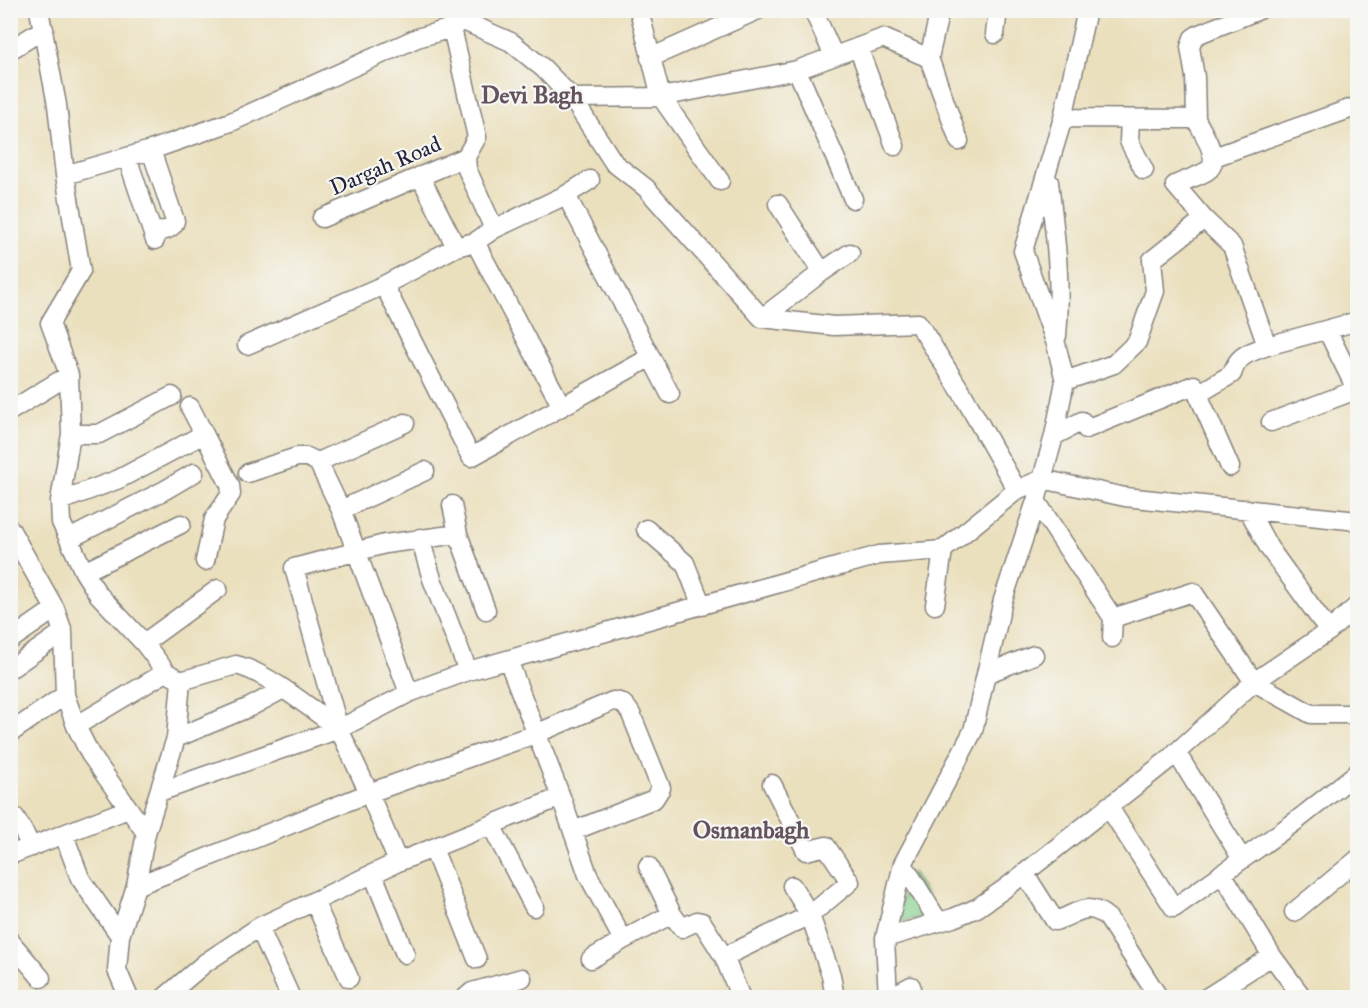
<svg xmlns="http://www.w3.org/2000/svg" width="1368" height="1008" font-family="'IM FELL Great Primer',serif">
<style>
.green{fill:#87d28f;stroke:#547a65;stroke-width:1.5}
.lines{fill:none;stroke-linecap:round;stroke-linejoin:round}
.minor-casing{stroke:#86817c;stroke-width:21}
.minor{stroke:#fff;stroke-width:18}
.labels{text-anchor:middle;stroke-width:4.5;stroke-linejoin:round;paint-order:stroke}
.street-label{font-size:22px;fill:#22223b;stroke:#f6f6f2}
.neighbourhood-label{font-size:24px;font-weight:bold;fill:#64535f;stroke:#f6f6f2}
</style>
<rect width="100%" height="100%" fill="#f6f6f2"/>
<filter id="ink" filterUnits="userSpaceOnUse"><feTurbulence type="fractalNoise" baseFrequency=".0167" numOctaves="2"/><feDisplacementMap in="SourceGraphic" scale="12" xChannelSelector="R" yChannelSelector="G"/><feConvolveMatrix kernelMatrix="1 2 1 2 8 2 1 2 1" color-interpolation-filters="sRGB"/></filter>
<filter id="wash" filterUnits="userSpaceOnUse"><feTurbulence type="fractalNoise" baseFrequency=".008" numOctaves="4" result="noise"/><feDisplacementMap in="SourceGraphic" scale="24" xChannelSelector="R" yChannelSelector="G"/><feGaussianBlur stdDeviation="1.35" result="paint"/><feColorMatrix in="noise" values="0 0 0 0 0 0 0 0 0 0 0 0 0 0 0 0 0 1.4 0 .05"/><feComposite in="paint" operator="in"/></filter>
<g filter="url(#wash)">
<rect width="100%" height="100%" fill="#ebe0be"/>
<!-- green -->
<path class="green" d="M912 872 938 915 894 922Z"/>
</g>
<g filter="url(#ink)">
<g class="lines">
<defs>
<path id="minor" d="M39 10 57 105 65 175 81 271 50 323 69 375 71 434 60 501 61 522 84 572 98 594 144 643 166 672 181 681 176 738 146 833 136 886 120 936 117 970 129 998
M456 10 459 19 511 42 543 68 572 98 614 163 646 188 762 318 834 326 918 323 962 393 1017 490
M639 10 661 97 720 181
M813 10 834 56
M452 28 477 137 466 157 467 169 494 229
M995 34 998 10
M858 47 895 146
M10 50 44 29
M650 58 758 10
M929 58 940 10
M797 70 853 199
M572 98 661 97 797 70 883 38 929 58 959 141
M1063 118 1196 119 1195 77 1190 47 1193 38 1199 34 1259 10
M1130 119 1129 141 1144 170
M1196 119C1202 132 1223 161 1207 171 1197 177 1185 180 1175 185L1204 219
M151 150 175 221C173 230 161 231 153 233
M127 157 155 240
M1214 157 1358 106
M65 175 151 150 231 122 417 38 452 28 459 19
M420 176 456 247
M1049 182C1055 234 1062 284 1057 336
M566 195 670 394
M778 204 822 272
M322 218 466 157
M475 242 561 405
M384 285 471 457 651 357
M762 318 822 272 850 253
M1327 330 1358 393
M247 345 384 285 456 247 475 242 494 229 566 195 590 180
M1065 381 1114 364 1137 342 1155 291 1152 260 1204 219 1232 246 1267 346 1358 321
M1198 394 1232 374C1238 354 1249 353 1267 346
M10 411 69 375
M1271 422 1356 390
M71 434H99L172 396
M204 434 230 485 231 494 214 519 205 561
M1054 436 1082 421 1086 429 1194 385 1230 467
M318 462 405 423
M248 473 297 457H307L318 462 341 510 409 693
M60 501 119 479 204 434 190 407
M1036 501 1113 618 1193 592 1254 682 1311 714H1358
M452 505 458 534 486 610
M1248 509 1269 548 1329 631
M341 510 425 471
M10 529 55 609 63 632 65 695 76 726 166 672
M646 529 685 563 702 606
M420 538 432 579 468 671
M69 539 165 490 194 473
M84 572 181 524
M935 605 943 550
M1112 638 1113 618
M10 640 55 609
M144 643 218 589
M508 660 561 797 588 875 623 940 672 914 682 928 697 921 702 922 724 957
M13 667 63 632
M986 674 1034 655
M181 681 236 665C265 671 314 711 339 729
M76 726 90 754 146 833
M10 733 65 695
M176 738 250 707 283 689
M1176 752 1242 859
M772 784 806 851 826 846 850 882 810 915 831 975 835 998
M159 792 339 729 409 693 468 671 879 555 943 550 1017 490 1042 479 1125 497 1358 521
M1108 806 1174 908 1296 821 1358 772
M15 817 32 847
M491 825 534 907
M64 835 80 878 120 936
M433 848 477 959
M10 855 128 809
M398 862 369 793 339 729 294 568 385 544 458 534
M903 864 938 921
M648 866 672 914
M1222 873 1272 956 1303 998
M373 874 405 954
M1025 874 1055 921C1076 915 1087 899 1108 918L1159 998
M136 886 369 793 538 733 613 701C623 701 626 706 631 714L661 788 654 799 573 831
M314 901 349 978
M1294 912 1358 859
M259 927 291 998
M885 938 953 918 977 908 1007 887 1168 760 1254 682 1329 631 1358 605
M10 941 41 978
M591 959 623 940
M164 998 205 963 259 927 398 862 561 797
M465 998 472 992 522 978
M741 998 724 957 810 915 792 886
M888 998 885 938 903 864 973 731 1003 600 1036 501 1054 436 1065 381 1056 344 1023 251 1063 118 1087 10
M889 998 911 986
M1206 998 1272 956"/>
</defs>
<!-- minor casing -->
<use href="#minor" class="minor-casing"/>
<!-- minor -->
<use href="#minor" class="minor"/>
</g>
</g>
<g class="labels">
<!-- street labels -->
<g class="street-label">
<text transform="translate(385 165) rotate(-23)" y="8">Dargah Road</text>
</g>
<!-- neighbourhood labels -->
<g class="neighbourhood-label">
<text x="532" y="103">Devi Bagh</text>
<text x="751" y="838">Osmanbagh</text>
</g>
</g>
<!-- margin -->
<rect width="1368" height="1008" fill="none" stroke="#f6f6f2" stroke-width="36"/>
</svg>
